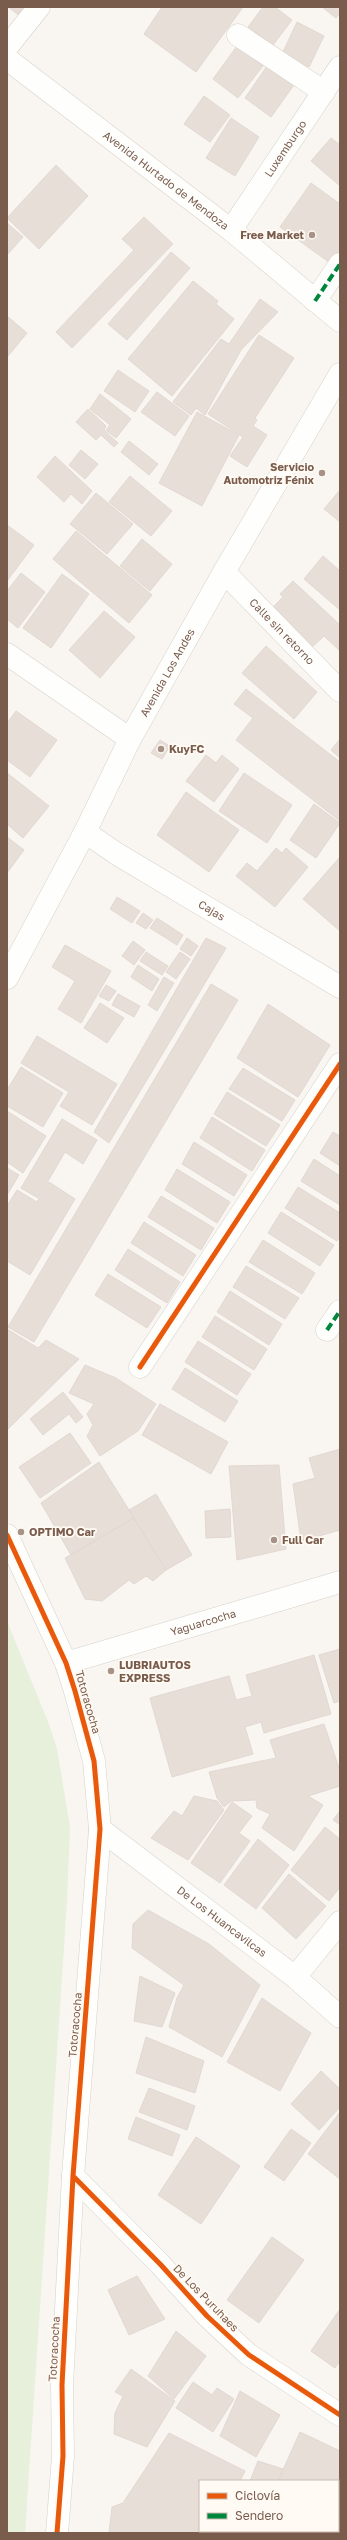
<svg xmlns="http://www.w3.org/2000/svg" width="347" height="2540" font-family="'Golos Text',sans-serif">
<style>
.green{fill:#e7f0db}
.building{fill:#e6ded7;stroke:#e2d8d2}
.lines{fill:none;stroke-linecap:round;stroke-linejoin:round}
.street-casing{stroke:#d7d1cb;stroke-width:23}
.secondary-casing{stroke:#d9d2cb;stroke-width:23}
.street{stroke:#fefefd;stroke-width:22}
.secondary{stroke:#fefefd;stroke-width:22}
.quiet{stroke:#00873e;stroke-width:4;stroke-dasharray:8 4;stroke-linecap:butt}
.cycleway-casing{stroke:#fffaf3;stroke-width:8}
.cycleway{stroke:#e8590c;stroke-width:5}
.poi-dot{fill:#a69286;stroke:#fffaf3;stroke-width:1.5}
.labels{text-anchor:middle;stroke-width:3.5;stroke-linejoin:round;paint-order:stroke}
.street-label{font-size:11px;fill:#7a5c4d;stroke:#fffaf3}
.poi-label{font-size:11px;font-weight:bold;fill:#7a5c4d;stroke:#fffaf3;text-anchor:start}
</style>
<rect width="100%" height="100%" fill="#f9f5f0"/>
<!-- green -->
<path class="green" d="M7 1621 50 1727 57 1749 70 1827 67 1901 25 2533H7Z"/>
<!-- building -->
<path class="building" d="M8 7H26L20 16Z
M162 7H243L196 72 144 34Z
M263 7H275L292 20 273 45 248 27Z
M322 7H340V12L336 18Z
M297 22 324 36 309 67 282 54Z
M237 46 263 66 238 98 213 79Z
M267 66 294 85 271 117 245 98Z
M204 96 230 115 210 142 184 124Z
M231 118 259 137 235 176 206 158Z
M331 138 340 145V186L311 161Z
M56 165 88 196 39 249 7 218Z
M311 183 340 204V255L333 265 280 227Z
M144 217 173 244 72 348 56 332 134 250 122 239Z
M7 223 23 237 7 255Z
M171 252 190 268 127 340 108 324Z
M193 281 218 301 216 304 234 319 172 396 128 359Z
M260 299 278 312 241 350 205 415 196 408 191 415 173 402 221 339 229 344Z
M7 316 27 333 8 356 7 355Z
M259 335 294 358 255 418 257 420 253 426 267 435 247 467 230 456 243 437 208 414Z
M118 370 149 391 135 412 104 391Z
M157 392 189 416 175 436 141 412Z
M100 394 131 419 116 438 106 430 110 425 90 409Z
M88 409 106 426 104 430 118 443 114 447 101 435 96 440 76 422Z
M197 412 239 435 202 506 159 483Z
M129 441 158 464 149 475 121 452Z
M81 450 98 464 85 479 69 465Z
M55 456 92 491 82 504 71 494 64 502 37 477Z
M130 476 172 511 151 536 109 502Z
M340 490V522L324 509Z
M96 493 133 524 107 554 70 524Z
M7 525 34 545 7 581Z
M76 531 152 595 129 623 53 559Z
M142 539 172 564 150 591 120 566Z
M323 556 340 571V610L304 579Z
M21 573 45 592 18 628 7 619V591Z
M62 574 89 594 51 648 23 628Z
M293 581 340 625 339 650 324 636 311 648 270 610 283 597 280 594Z
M104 611 135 637 100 678 69 650Z
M266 646 317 692 294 719 242 673Z
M246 689 340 762V821L236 740 253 718 234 704Z
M16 711 57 740 30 777 7 760V723Z
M340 739V758L331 750Z
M160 740 170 746 162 759 151 753Z
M206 755 216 763 222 755 239 769 214 802 186 781Z
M7 773 49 806 23 838 7 824Z
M244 773 292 805 267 843 219 811Z
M186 792 239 830 209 872 157 835Z
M314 804 340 823 316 858 290 840Z
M7 837 24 850 7 873Z
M276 848 282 853 286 848 308 867 275 907 236 876 247 863 257 871Z
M340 857V931L303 899Z
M117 897 140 911 132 923 110 909Z
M143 913 153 920 146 929 136 923Z
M157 918 183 935 177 945 150 928Z
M187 938 198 946 191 956 180 949Z
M206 938 226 948 109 1143 94 1132Z
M133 941 145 950 134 965 122 956Z
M65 945 111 971 81 1023 58 1009 75 981 52 967Z
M146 952 168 966 162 975 140 961Z
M180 952 190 959 176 979 166 972Z
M138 965 159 979 152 991 131 977Z
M164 977 174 983 157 1011 148 1005Z
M211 984 238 1000 34 1342 8 1327Z
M106 985 116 991 109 1001 99 996Z
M118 994 140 1006 134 1017 112 1005Z
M100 1003 124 1018 107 1043 84 1028Z
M268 1004 330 1045 298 1097 237 1058Z
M37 1036 117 1084 92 1125 60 1106 69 1092 21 1063Z
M21 1067 63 1093 43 1127 7 1106V1090Z
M243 1068 295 1100 282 1121 229 1089Z
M227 1092 280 1125 266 1146 214 1114Z
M7 1111 46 1136 23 1173 7 1162Z
M212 1117 265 1150 252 1171 200 1138Z
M62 1119 97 1140 83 1164 65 1152 38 1198 21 1188Z
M333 1132 340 1136V1166L320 1153Z
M194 1142 247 1175 234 1196 182 1164Z
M314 1159 340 1176V1205L301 1181Z
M7 1168 19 1175 7 1195Z
M177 1169 230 1202 217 1223 165 1190Z
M49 1182 75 1199 30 1275 7 1261V1206L17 1190 37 1202Z
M298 1187 340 1213V1236L337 1241 285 1208Z
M161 1196 214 1228 201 1250 148 1217Z
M281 1212 334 1245 320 1266 268 1233Z
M144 1222 196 1255 183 1276 131 1243Z
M263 1240 315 1273 302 1294 249 1262Z
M128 1249 180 1282 167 1303 115 1270Z
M246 1266 299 1298 285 1319 233 1287Z
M108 1274 161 1307 147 1328 95 1295Z
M230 1291 282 1324 269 1345 217 1312Z
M215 1316 267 1349 254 1370 202 1337Z
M7 1329 38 1348 46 1340 79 1359 7 1430Z
M198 1341 251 1374 237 1395 185 1362Z
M85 1365 116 1378 156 1404 138 1431 100 1456 87 1436 93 1425 87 1414 94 1404 69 1393Z
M185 1368 238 1401 225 1422 172 1389Z
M63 1392 83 1417 76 1423 69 1414 43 1435 30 1419Z
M160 1404 228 1442 211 1474 142 1435Z
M70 1433 91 1463 40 1498 19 1467Z
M340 1449V1523L338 1525 340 1530 301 1541 293 1484 315 1478 309 1458Z
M99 1462 134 1518 71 1555 41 1503Z
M279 1465 286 1549 237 1560 229 1466Z
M156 1494 192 1555 166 1570 129 1510Z
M230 1509 231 1537 206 1538 205 1511Z
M134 1518 166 1570 153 1581 146 1576 134 1584 129 1580 102 1601 85 1599 65 1558Z
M340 1649V1701L334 1703 319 1655Z
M314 1655 331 1714 264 1733 261 1722 245 1727 253 1754 172 1777 150 1698 229 1676 236 1700 252 1696 246 1675Z
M324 1724 340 1771V1786L308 1796 323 1805 294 1851 262 1828 270 1814 257 1808 256 1800 231 1801 224 1807 217 1798 209 1772 276 1758 270 1740Z
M194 1796 217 1801 224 1810 188 1860 151 1838 174 1811 182 1816Z
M232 1802 252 1816 239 1833 250 1841 220 1883 191 1863Z
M340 1811V1825L333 1820Z
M325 1827 340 1839V1887L329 1901 291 1870Z
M258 1839 289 1865 256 1909 224 1885Z
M289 1874 326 1906 296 1939 262 1908Z
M148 1910 209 1944 260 1985 222 2057 169 2027 177 1998 184 1985 132 1948 133 1924Z
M140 1976 175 1993 162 2027 134 2021Z
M262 1998 311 2033 280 2091 227 2062Z
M146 2037 204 2061 195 2093 136 2073Z
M321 2071 340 2089V2107L319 2130 291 2104Z
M149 2088 195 2106 187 2130 139 2112Z
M340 2112V2179L308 2154Z
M136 2117 180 2135 172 2156 128 2139Z
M291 2129 311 2143 284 2181 264 2167Z
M196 2137 240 2166 201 2224 158 2195Z
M272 2237 304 2260 259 2323 227 2300Z
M137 2276 165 2319 129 2335 108 2290Z
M340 2309V2361L335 2368 311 2351Z
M176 2331 206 2356 174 2399 148 2376Z
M131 2369 175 2401 147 2447 114 2434 115 2413 123 2396 115 2392Z
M193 2382 212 2395 217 2388 234 2399 213 2432 176 2408Z
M240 2391 280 2415 256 2457 220 2436Z
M300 2432 340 2451V2517L338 2516V2481H278Z
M169 2433 245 2471 240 2481H200V2531H214L213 2533H109L112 2507 123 2503Z
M258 2461 283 2469 278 2481H250Z
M340 2519V2533H333L338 2531Z
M268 2531H334L333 2533H273Z"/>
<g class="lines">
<defs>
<g id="street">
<path d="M238 35 324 92"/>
<path d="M7 47 39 7"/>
<path id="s1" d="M231 230 340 67"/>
<path d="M315 301 340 264"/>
<path id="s2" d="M224 572 340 691"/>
<path d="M7 654 130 739"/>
<path id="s3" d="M85 832 117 854 340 987"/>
<path d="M327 1330 340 1311"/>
<path d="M140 1367 340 1064"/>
<path d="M7 1535 66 1663 75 1691 94 1761 100 1829 73 2176 62 2385 63 2456 57 2533"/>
<path id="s4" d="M66 1663 340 1582"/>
<path id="s5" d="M100 1829 295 1977 340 2017"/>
<path d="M295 1977 340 1922"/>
<path d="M73 2176 161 2265 207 2316 249 2355 340 2415"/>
</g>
<g id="secondary">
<path id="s6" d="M7 59 231 230 340 321"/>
<path id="s7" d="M7 978 85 832 130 739 224 572 340 374"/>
</g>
</defs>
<!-- street casing -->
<use href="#street" class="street-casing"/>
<!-- secondary casing -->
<use href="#secondary" class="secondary-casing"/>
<!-- street -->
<use href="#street" class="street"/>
<!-- secondary -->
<use href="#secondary" class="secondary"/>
<!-- quiet -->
<path class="quiet" d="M315 301 340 264
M327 1330 340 1311"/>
<defs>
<path id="cycleway" d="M140 1367 340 1064
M7 1535 66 1663 75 1691 94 1761 100 1829 73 2176 62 2385 63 2456 57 2533
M73 2176 161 2265 207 2316 249 2355 340 2415"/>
</defs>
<!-- cycleway casing -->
<use href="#cycleway" class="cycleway-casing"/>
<!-- cycleway -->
<use href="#cycleway" class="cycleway"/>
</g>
<!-- markers -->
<g class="poi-dot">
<circle cx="312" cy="235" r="4"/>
<circle cx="322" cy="473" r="4"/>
<circle cx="161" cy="749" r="4"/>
<circle cx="21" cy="1532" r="4"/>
<circle cx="274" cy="1540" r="4"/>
<circle cx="111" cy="1671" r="4"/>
</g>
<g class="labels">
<!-- street labels -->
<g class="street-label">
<text dy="4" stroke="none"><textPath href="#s1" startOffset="98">Luxemburgo</textPath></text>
<text dy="4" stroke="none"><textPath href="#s6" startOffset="200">Avenida Hurtado de Mendoza</textPath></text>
<text dy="4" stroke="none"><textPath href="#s2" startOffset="83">Calle sin retorno</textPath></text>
<text dy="4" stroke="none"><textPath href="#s7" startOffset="345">Avenida Los Andes</textPath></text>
<text dy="4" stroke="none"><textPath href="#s3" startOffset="149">Cajas</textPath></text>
<text dy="4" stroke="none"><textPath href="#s4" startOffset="143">Yaguarcocha</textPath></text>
<text transform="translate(88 1702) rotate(74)" y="4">Totoracocha</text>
<text dy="4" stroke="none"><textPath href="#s5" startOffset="153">De Los Huancavilcas</textPath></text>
<text transform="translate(75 2025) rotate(-85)" y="4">Totoracocha</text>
<text transform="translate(206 2298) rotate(46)" y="4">De Los Puruhaes</text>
<text transform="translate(54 2349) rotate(-87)" y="4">Totoracocha</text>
</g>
<!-- poi labels -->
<g class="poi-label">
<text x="304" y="239" text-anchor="end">Free Market</text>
<text x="314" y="471" text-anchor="end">Servicio<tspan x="314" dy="13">Automotriz Fénix</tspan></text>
<text x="169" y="753">KuyFC</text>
<text x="29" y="1536">OPTIMO Car</text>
<text x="282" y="1544">Full Car</text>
<text x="119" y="1669">LUBRIAUTOS<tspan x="119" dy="13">EXPRESS</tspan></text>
</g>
</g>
<!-- border -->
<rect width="347" height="2540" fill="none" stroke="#7a5c4d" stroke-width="16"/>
<!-- legend -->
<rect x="199" y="2480" width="140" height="52" fill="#fffaf3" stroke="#cabbb1"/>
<rect x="207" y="2493" width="20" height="6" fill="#e8590c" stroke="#cabbb1"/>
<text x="235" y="2500" font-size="12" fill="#7a5c4d">Ciclovía</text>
<rect x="207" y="2513" width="20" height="6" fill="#00873e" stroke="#cabbb1"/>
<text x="235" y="2520" font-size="12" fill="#7a5c4d">Sendero</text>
</svg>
